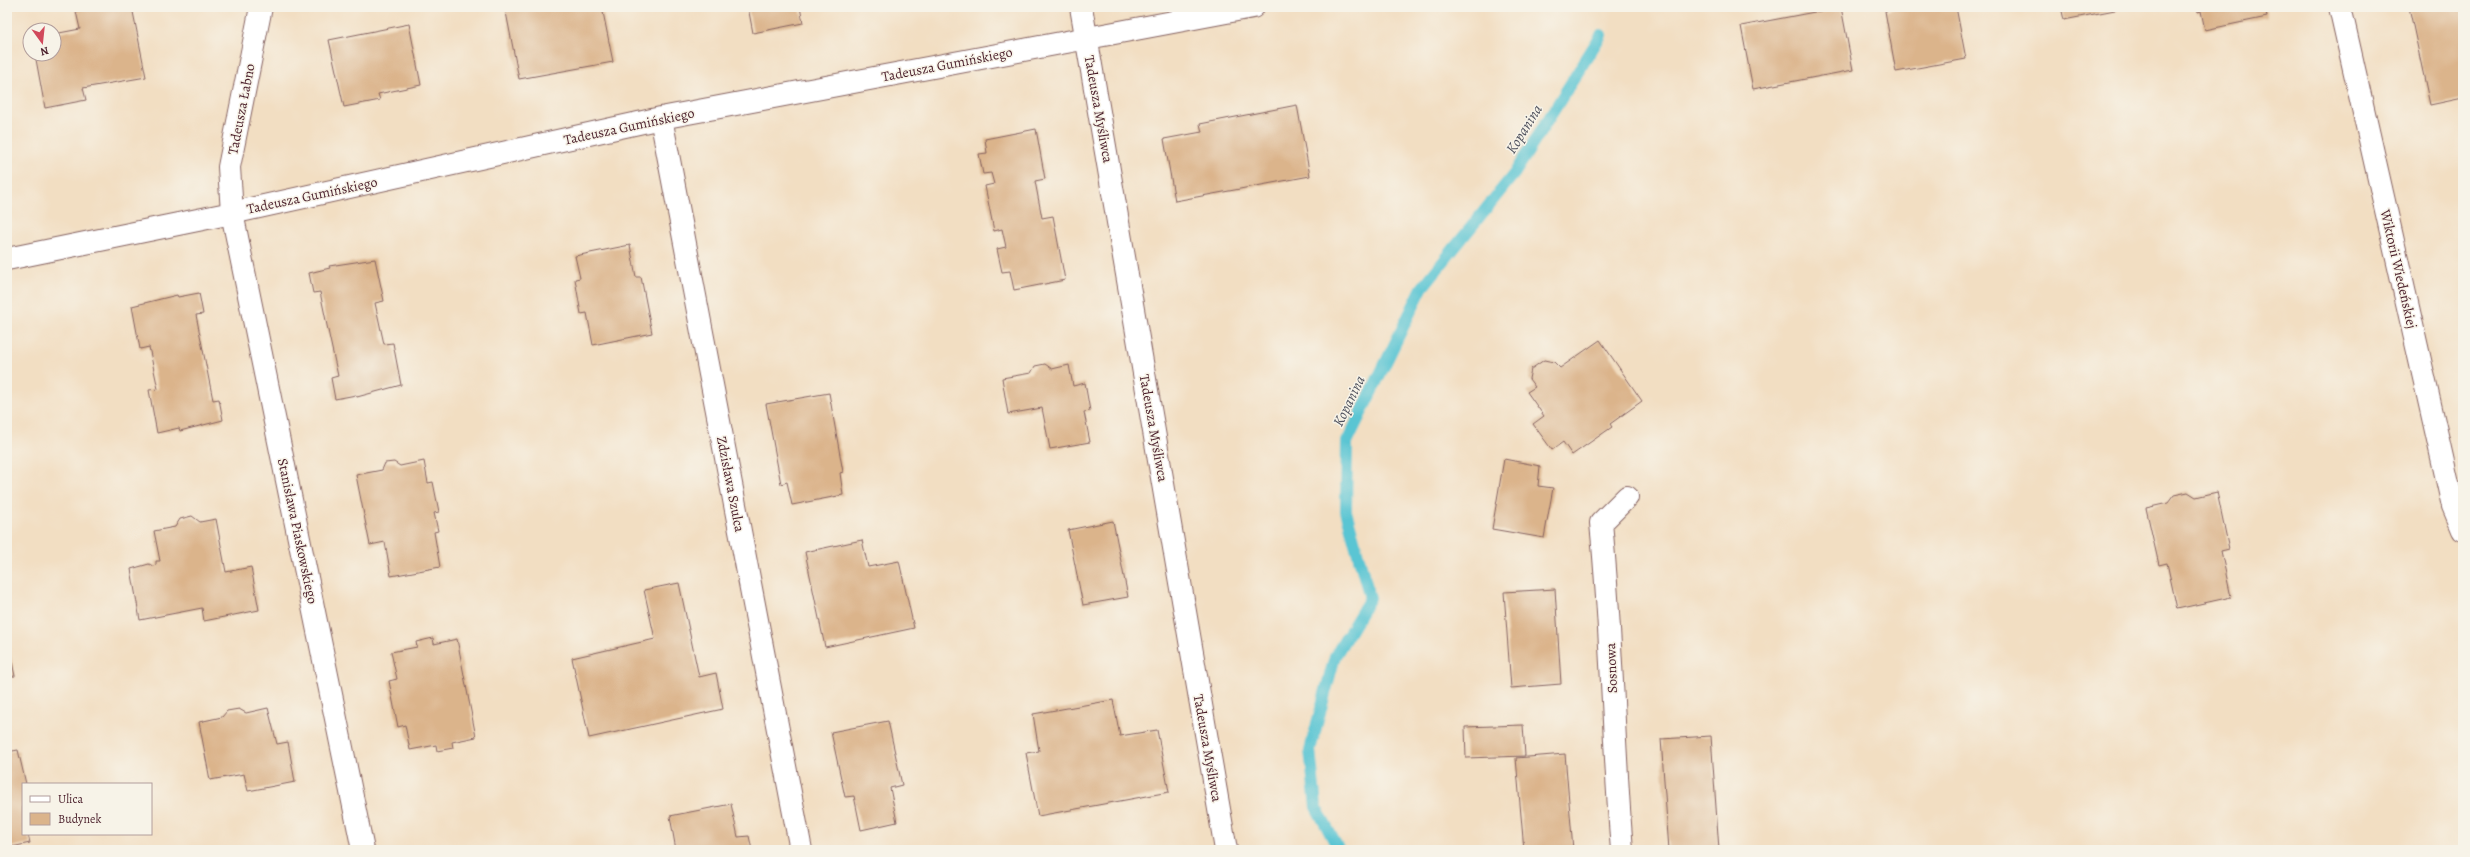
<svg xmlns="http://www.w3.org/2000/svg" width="2470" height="857" font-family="Alegreya,serif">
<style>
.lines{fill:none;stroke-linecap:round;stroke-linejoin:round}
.stream{stroke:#5ac5d3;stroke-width:12}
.building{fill:#dbb48b}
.minor-casing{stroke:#856260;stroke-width:24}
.minor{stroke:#fff;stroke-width:22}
.labels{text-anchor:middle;stroke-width:3;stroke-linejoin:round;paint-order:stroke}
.street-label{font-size:14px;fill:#4a1f2b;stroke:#f7f3e8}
.water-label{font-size:15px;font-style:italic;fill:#4f515d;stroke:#f7f3e8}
</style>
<rect width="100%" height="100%" fill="#f7f3e8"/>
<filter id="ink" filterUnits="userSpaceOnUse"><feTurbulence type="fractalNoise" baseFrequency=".025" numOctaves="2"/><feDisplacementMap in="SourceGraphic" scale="8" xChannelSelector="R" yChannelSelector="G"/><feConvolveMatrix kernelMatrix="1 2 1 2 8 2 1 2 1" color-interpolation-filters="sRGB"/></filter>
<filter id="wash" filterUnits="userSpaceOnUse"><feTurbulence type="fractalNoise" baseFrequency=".012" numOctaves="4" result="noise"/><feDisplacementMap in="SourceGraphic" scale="16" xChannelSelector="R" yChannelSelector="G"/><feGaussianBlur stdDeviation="0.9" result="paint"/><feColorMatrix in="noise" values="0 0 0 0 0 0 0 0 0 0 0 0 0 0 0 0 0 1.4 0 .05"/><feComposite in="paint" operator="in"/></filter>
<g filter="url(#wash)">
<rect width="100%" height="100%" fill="#f2dec2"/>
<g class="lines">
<!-- stream -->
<path class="stream" d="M1339 850 1316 807 1310 750 1335 656 1370 598 1346 511 1347 442 1422 288 1514 174 1601 35"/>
</g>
<g id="blocks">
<!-- building -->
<path class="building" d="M75 7H132L146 77 83 88 86 100 45 108 35 54H54V34L80 29Z
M505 7H602L613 62 519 79Z
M748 7H800L803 23 753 33Z
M1841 7 1853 70 1753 89 1741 26Z
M1905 7H1956L1966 59 1896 72 1885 11Z
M2061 7H2125V8L2064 20Z
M2197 7H2265L2267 17 2205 30 2201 11 2198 12Z
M2409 7H2463V98L2430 105Z
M409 24 421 85 378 94 380 100 344 107 329 40Z
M1297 105 1310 176 1175 201 1164 139 1202 132 1200 124Z
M1036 129 1045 179 1035 181 1042 218 1053 216 1065 280 1014 290 1010 271 1002 272 997 249 1006 247 1002 229 994 231 985 186 994 184 991 173 983 174 979 154 987 153 985 139Z
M630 245 636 277H641L652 333 593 345 587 313 581 314 575 279 580 278 575 256Z
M375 259 384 301 375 303 384 344 393 343 401 385 357 397 356 395 335 399 331 378 338 376 329 335 320 292 313 293 309 273 330 268 329 266Z
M199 293 203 314 196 315 213 400 219 399 223 420 180 431 179 428 157 433 149 390 158 389 149 347 140 349 132 306 177 295 178 297Z
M1600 340 1642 401 1610 424 1612 427 1572 455 1563 442 1552 450 1533 424 1544 416 1527 392 1535 387 1529 379 1531 369 1544 360 1554 362 1560 368Z
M1045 364 1052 369 1069 365 1073 386 1085 383 1090 411 1084 412 1090 442 1050 449 1042 408 1008 414 1002 378 1031 373 1035 366Z
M829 393 843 472 840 473 843 495 792 505 787 482 781 484 766 404Z
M1504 459 1540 466 1538 486 1553 488 1544 538 1492 529Z
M424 461 428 483 433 482 439 512 434 513 438 531 434 532 440 567 391 576 385 542 370 545 356 475 382 470 385 463 394 462 400 466Z
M2188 492 2196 497 2217 492 2229 549 2221 551 2231 597 2177 609 2167 563 2159 565 2146 508 2168 503 2174 495Z
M192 516 200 522 216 519 226 572 251 567 259 610 204 621 202 608 140 620 131 569 149 564 153 566 156 565V561H160L154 531 175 527 180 519Z
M1113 521 1128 597 1083 605 1068 530Z
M862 540 868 567 899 561 914 628 825 647 805 552Z
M679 583 699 677 716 673 723 709 589 738 572 658 655 639 644 590Z
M1555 589 1561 684 1511 688 1504 592Z
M433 638 434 644 457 639 476 737 452 742 453 748 437 751 436 745 410 750 405 725 398 727 389 681 397 679 391 652 417 647 416 642Z
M7 639 15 676 7 677Z
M1113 700 1120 736 1157 730 1169 792 1038 816 1026 753 1039 751 1033 714Z
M268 708 277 744 288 742 295 782 248 791 244 774 210 780 199 722 222 717 227 711 239 709 246 713Z
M888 721 902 785 890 788 897 822 861 830 854 796 845 797 831 732Z
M1523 725 1525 756 1466 758 1465 727Z
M1711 736 1719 850H1669L1661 739Z
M18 750 26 784H23V834H28L30 843 7 848V752Z
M1565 754 1573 850H1524L1516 758Z
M731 804 738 837 749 836 752 850H676L670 816Z"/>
</g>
</g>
<g filter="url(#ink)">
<use href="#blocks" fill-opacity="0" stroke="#856260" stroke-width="1"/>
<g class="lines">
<defs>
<path id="minor" d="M261 7 229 167 232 213 363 850
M1081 7 1226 850
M2340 7 2453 506 2463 530
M661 118 801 850
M7 259 232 213 661 118 1253 7
M1622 850C1613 741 1612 632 1601 523L1627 497"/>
</defs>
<!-- minor casing -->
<use href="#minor" class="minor-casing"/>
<!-- minor -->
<use href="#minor" class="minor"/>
</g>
</g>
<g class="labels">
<!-- street labels -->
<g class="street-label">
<text transform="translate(947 64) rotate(-11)" y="5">Tadeusza Gumińskiego</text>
<text transform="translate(241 109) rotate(-79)" y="5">Tadeusza Łabno</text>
<text transform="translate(1099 109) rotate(80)" y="5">Tadeusza Myśliwca</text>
<text transform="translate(629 126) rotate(-12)" y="5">Tadeusza Gumińskiego</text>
<text transform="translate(312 195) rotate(-12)" y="5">Tadeusza Gumińskiego</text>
<text transform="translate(2399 269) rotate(77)" y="5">Wiktorii Wiedeńskiej</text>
<text transform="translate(1154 428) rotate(80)" y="5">Tadeusza Myśliwca</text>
<text transform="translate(731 484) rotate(79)" y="5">Zdzisława Szulca</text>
<text transform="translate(298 531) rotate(78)" y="5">Stanisława Piaskowskiego</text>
<text transform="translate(1611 668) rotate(-92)" y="5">Sosnowa</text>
<text transform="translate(1208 748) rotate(80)" y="5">Tadeusza Myśliwca</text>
</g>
<!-- water labels -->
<g class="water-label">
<text transform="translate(1524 129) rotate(-58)" y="5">Kopanina</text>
<text transform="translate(1349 401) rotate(-64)" y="5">Kopanina</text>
</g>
</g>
<!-- margin -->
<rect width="2470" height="857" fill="none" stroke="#f7f3e8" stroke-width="24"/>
<!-- legend -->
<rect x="22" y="783" width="130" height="52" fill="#f7f3e8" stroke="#b29e9c"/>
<rect x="30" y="796" width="20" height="6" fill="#ffffff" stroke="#b29e9c"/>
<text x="58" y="803" font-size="12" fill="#4a1f2b">Ulica</text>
<rect x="30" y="813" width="20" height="12" fill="#dbb48b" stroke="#b29e9c"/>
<text x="58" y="823" font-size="12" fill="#4a1f2b">Budynek</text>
<!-- north arrow -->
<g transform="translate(42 42) rotate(165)"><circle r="19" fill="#f7f3e8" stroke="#b29e9c"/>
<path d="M0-3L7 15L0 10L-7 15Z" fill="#d1495b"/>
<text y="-6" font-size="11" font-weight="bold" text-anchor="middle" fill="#4a1f2b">N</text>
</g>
</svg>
